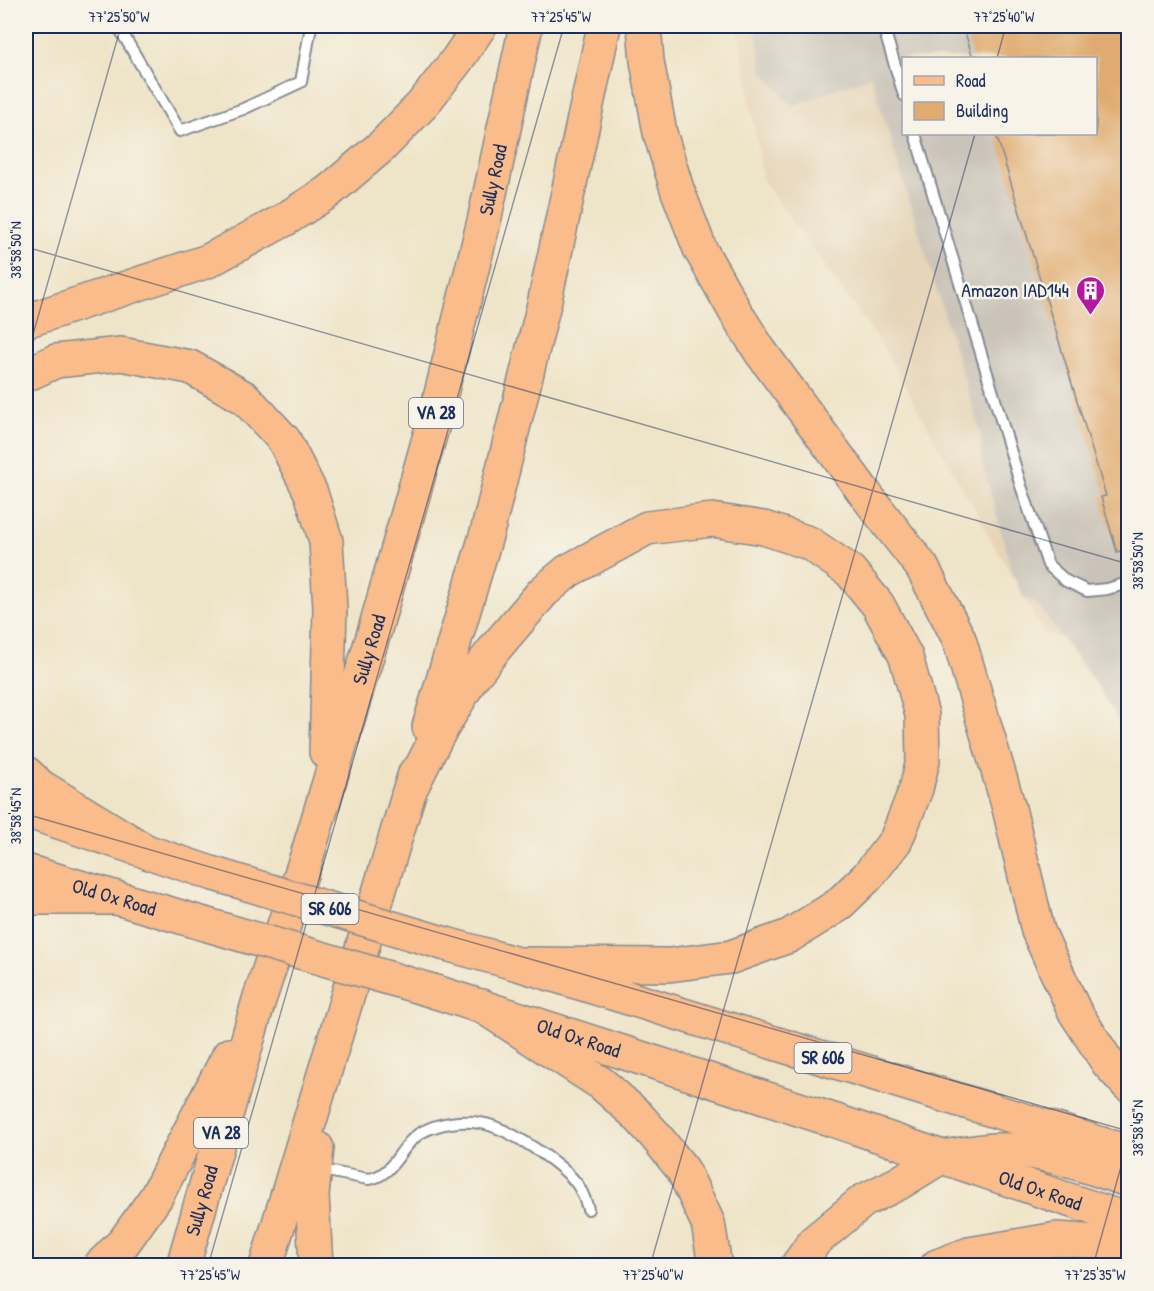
<svg xmlns="http://www.w3.org/2000/svg" width="1154" height="1291" font-family="'Patrick Hand',sans-serif">
<style>
.built{fill:#e6d5b8;fill-rule:evenodd}
.industrial{fill:#cac3b8;fill-rule:evenodd}
.building{fill:#e0ab70}
.lines{fill:none;stroke-linecap:round;stroke-linejoin:round}
.service-casing{stroke:#848a92;stroke-width:14}
.primary-casing{stroke:#848a92;stroke-width:36}
.motorway-casing{stroke:#848a92;stroke-width:36}
.service{stroke:#fff;stroke-width:10}
.primary{stroke:#f9bc8a;stroke-width:33}
.motorway{stroke:#f9bc8a;stroke-width:33}
.primary-bridge-casing{stroke:#848a92;stroke-width:36;stroke-linecap:butt}
.primary-bridge{stroke:#f9bc8a;stroke-width:33}
.ticks{fill:none;stroke:#1b2f5e;stroke-width:1.5;stroke-opacity:0.45}
.labels{text-anchor:middle;stroke-width:5;stroke-linejoin:round;paint-order:stroke}
.shield{fill:#f7f3e8;stroke:#5d6a87;stroke-width:1.5}
.shield-label{font-size:18px;font-weight:bold;fill:#1b2f5e}
.street-label{font-size:20px;fill:#1b2f5e;stroke:#f7f3e8}
.poi-label{font-size:20px;fill:#1b2f5e;stroke:#f7f3e8;text-anchor:end}
.neatline{fill:none;stroke:#1b2f5e;stroke-width:2}
.ticks-label{font-size:15px;text-anchor:middle;fill:#1b2f5e}
</style>
<rect width="100%" height="100%" fill="#f7f3e8"/>
<filter id="ink" filterUnits="userSpaceOnUse"><feTurbulence type="fractalNoise" baseFrequency=".0167" numOctaves="2"/><feDisplacementMap in="SourceGraphic" scale="12" xChannelSelector="R" yChannelSelector="G"/><feConvolveMatrix kernelMatrix="1 2 1 2 8 2 1 2 1" color-interpolation-filters="sRGB"/></filter>
<filter id="wash" filterUnits="userSpaceOnUse"><feTurbulence type="fractalNoise" baseFrequency=".008" numOctaves="4" result="noise"/><feDisplacementMap in="SourceGraphic" scale="24" xChannelSelector="R" yChannelSelector="G"/><feGaussianBlur stdDeviation="1.35" result="paint"/><feColorMatrix in="noise" values="0 0 0 0 0 0 0 0 0 0 0 0 0 0 0 0 0 1.4 0 .05"/><feComposite in="paint" operator="in"/></filter>
<g filter="url(#wash)">
<rect width="100%" height="100%" fill="#eee4c7"/>
<!-- built -->
<path class="built" d="M738 26H1128V657L1044 633 882 345 763 180ZM904 58H1096V134H904Z"/>
<!-- industrial -->
<path class="industrial" d="M755 26H1128V753L1116 717 1100 690 1037 604 1023 596 1012 571 981 459V434L871 76 792 106 763 72ZM904 58H1096V134H904Z"/>
<g id="blocks">
<!-- building -->
<path class="building" d="M963 26H1128V548L1117 552 1101 497 1106 496 996 134H1096V58H973Z"/>
</g>
</g>
<g filter="url(#ink)">
<use href="#blocks" fill-opacity="0" stroke="#848a92" stroke-width="1.5"/>
<g class="lines">
<defs>
<path id="service" d="M118 26 180 131 243 109 301 82 311 26
M883 26 904 95
M915 134 1021 486 1048 565 1066 581 1087 591 1107 589 1128 583
M317 1169 368 1179C394 1177 400 1144 422 1132 439 1123 461 1120 480 1123 506 1126 565 1165 579 1187 583 1194 586 1202 588 1209"/>
<g id="primary">
<path d="M26 811 214 874"/>
<path id="s1" d="M26 871 201 923"/>
<path d="M446 944 518 964 1128 1152"/>
<path id="s2" d="M433 991 836 1121 1128 1220"/>
<path d="M948 1156C964 1154 979 1151 994 1150 1041 1148 1085 1166 1128 1180"/>
</g>
<g id="motorway">
<path d="M644 26 647 61 660 133 677 189 700 249 736 313 760 351 866 495 922 567 959 639 1009 808 1038 931 1075 1012 1108 1063 1128 1085"/>
<path d="M26 321 208 261 284 220 328 192 382 146 422 105 457 60 480 26"/>
<path d="M26 375 56 361 121 354 190 367 245 398 284 440 311 493 326 541 330 608 326 752"/>
<path d="M429 727 488 529 544 304 604 26"/>
<path d="M26 773 40 786 149 853"/>
<path d="M408 794 437 736 471 679 496 647 543 592 568 571 647 528 712 520 764 528 809 543 850 571 878 605 906 657 922 715 923 760 916 789 896 840 868 876 837 906 789 936 731 957 669 965 518 964"/>
<path d="M26 898H116"/>
<path d="M482 1006 602 1084 637 1115 654 1134 683 1170 708 1223 715 1266"/>
<path d="M100 1266 124 1242 156 1197 229 1055"/>
<path id="s3" d="M183 1266 259 1000 307 856 376 626 437 410 484 221 526 26"/>
<path d="M266 1266 415 773"/>
<path d="M316 1266 312 1195 317 1148"/>
<path d="M797 1266 815 1241 863 1201 899 1183 941 1157"/>
<path d="M937 1266 969 1254 1057 1239 1128 1244"/>
</g>
</defs>
<!-- service casing -->
<use href="#service" class="service-casing"/>
<!-- primary casing -->
<use href="#primary" class="primary-casing"/>
<!-- motorway casing -->
<use href="#motorway" class="motorway-casing"/>
<!-- service -->
<use href="#service" class="service"/>
<!-- primary -->
<use href="#primary" class="primary"/>
<!-- motorway -->
<use href="#motorway" class="motorway"/>
<defs>
<path id="primary-bridge" d="M214 874 446 944
M201 923 433 991"/>
</defs>
<!-- primary-bridge casing -->
<use href="#primary-bridge" class="primary-bridge-casing"/>
<!-- primary-bridge -->
<use href="#primary-bridge" class="primary-bridge"/>
</g>
</g>
<!-- ticks -->
<path class="ticks" d="M997 58 1006 26M26 247 1128 564M26 359 121 26M26 814 1128 1131M208 1266 564 26M650 1266 975 134M1093 1266 1128 1142"/>
<!-- icons -->
<defs>
<symbol id="building-pin" viewBox="-11 -11 22 30"><path d="M0 17L-7.5 6A9.5 9.5 0 1 1 7.5 6Z" fill="#b5179e" stroke="#f7f3e8"/><path d="M-4-6H4V6H1V3H-1V6H-4ZM-2.5-4.3h1.7v1.8h-1.7ZM.8-4.3h1.7v1.8H.8ZM-2.5-1h1.7V.8h-1.7ZM.8-1h1.7V.8H.8Z" fill="#fff"/></symbol>
</defs>
<g fill-rule="evenodd">
<use href="#building-pin" x="1074" y="274" width="33" height="45"/>
</g>
<g class="labels">
<!-- shield labels -->
<g class="shield">
<rect x="409" y="398" width="54" height="30" rx="4.5"/>
<rect x="301.5" y="894" width="57" height="30" rx="4.5"/>
<rect x="794.5" y="1043" width="57" height="30" rx="4.5"/>
<rect x="194" y="1118" width="54" height="30" rx="4.5"/>
</g>
<g class="shield-label">
<text x="436" y="419">VA 28</text>
<text x="330" y="915">SR 606</text>
<text x="823" y="1064">SR 606</text>
<text x="221" y="1139">VA 28</text>
</g>
<!-- street labels -->
<g class="street-label">
<text dy="7" stroke="none"><textPath href="#s3" startOffset="1130">Sully Road</textPath></text>
<text dy="7" stroke="none"><textPath href="#s3" startOffset="644">Sully Road</textPath></text>
<text dy="7" stroke="none"><textPath href="#s1" startOffset="92">Old Ox Road</textPath></text>
<text dy="7" stroke="none"><textPath href="#s2" startOffset="153">Old Ox Road</textPath></text>
<text dy="7" stroke="none"><textPath href="#s2" startOffset="639">Old Ox Road</textPath></text>
<text dy="7" stroke="none"><textPath href="#s3" startOffset="68">Sully Road</textPath></text>
</g>
<!-- poi labels -->
<g class="poi-label">
<text x="1069" y="297">Amazon IAD144</text>
</g>
</g>
<!-- margin -->
<rect width="1154" height="1291" fill="none" stroke="#f7f3e8" stroke-width="66"/>
<!-- legend -->
<rect x="902" y="57" width="195" height="78" fill="#f7f3e8" stroke="#9fa5b1" stroke-width="1.5"/>
<rect x="914" y="76" width="30" height="9" fill="#f9bc8a" stroke="#9fa5b1" stroke-width="1.5"/>
<text x="956" y="87" font-size="18" fill="#1b2f5e">Road</text>
<rect x="914" y="102" width="30" height="18" fill="#e0ab70" stroke="#9fa5b1" stroke-width="1.5"/>
<text x="956" y="117" font-size="18" fill="#1b2f5e">Building</text>
<rect x="33" y="33" width="1088" height="1225" class="neatline"/>
<g class="ticks-label">
<text x="119" y="22">77°25'50"W</text>
<text x="561" y="22">77°25'45"W</text>
<text x="1004" y="22">77°25'40"W</text>
<text transform="translate(16 250) rotate(-90)" y="5">38°58'50"N</text>
<text transform="translate(1138 561) rotate(-90)" y="5">38°58'50"N</text>
<text transform="translate(16 816) rotate(-90)" y="5">38°58'45"N</text>
<text transform="translate(1138 1128) rotate(-90)" y="5">38°58'45"N</text>
<text x="210" y="1280">77°25'45"W</text>
<text x="653" y="1280">77°25'40"W</text>
<text x="1095" y="1280">77°25'35"W</text>
</g>
</svg>
